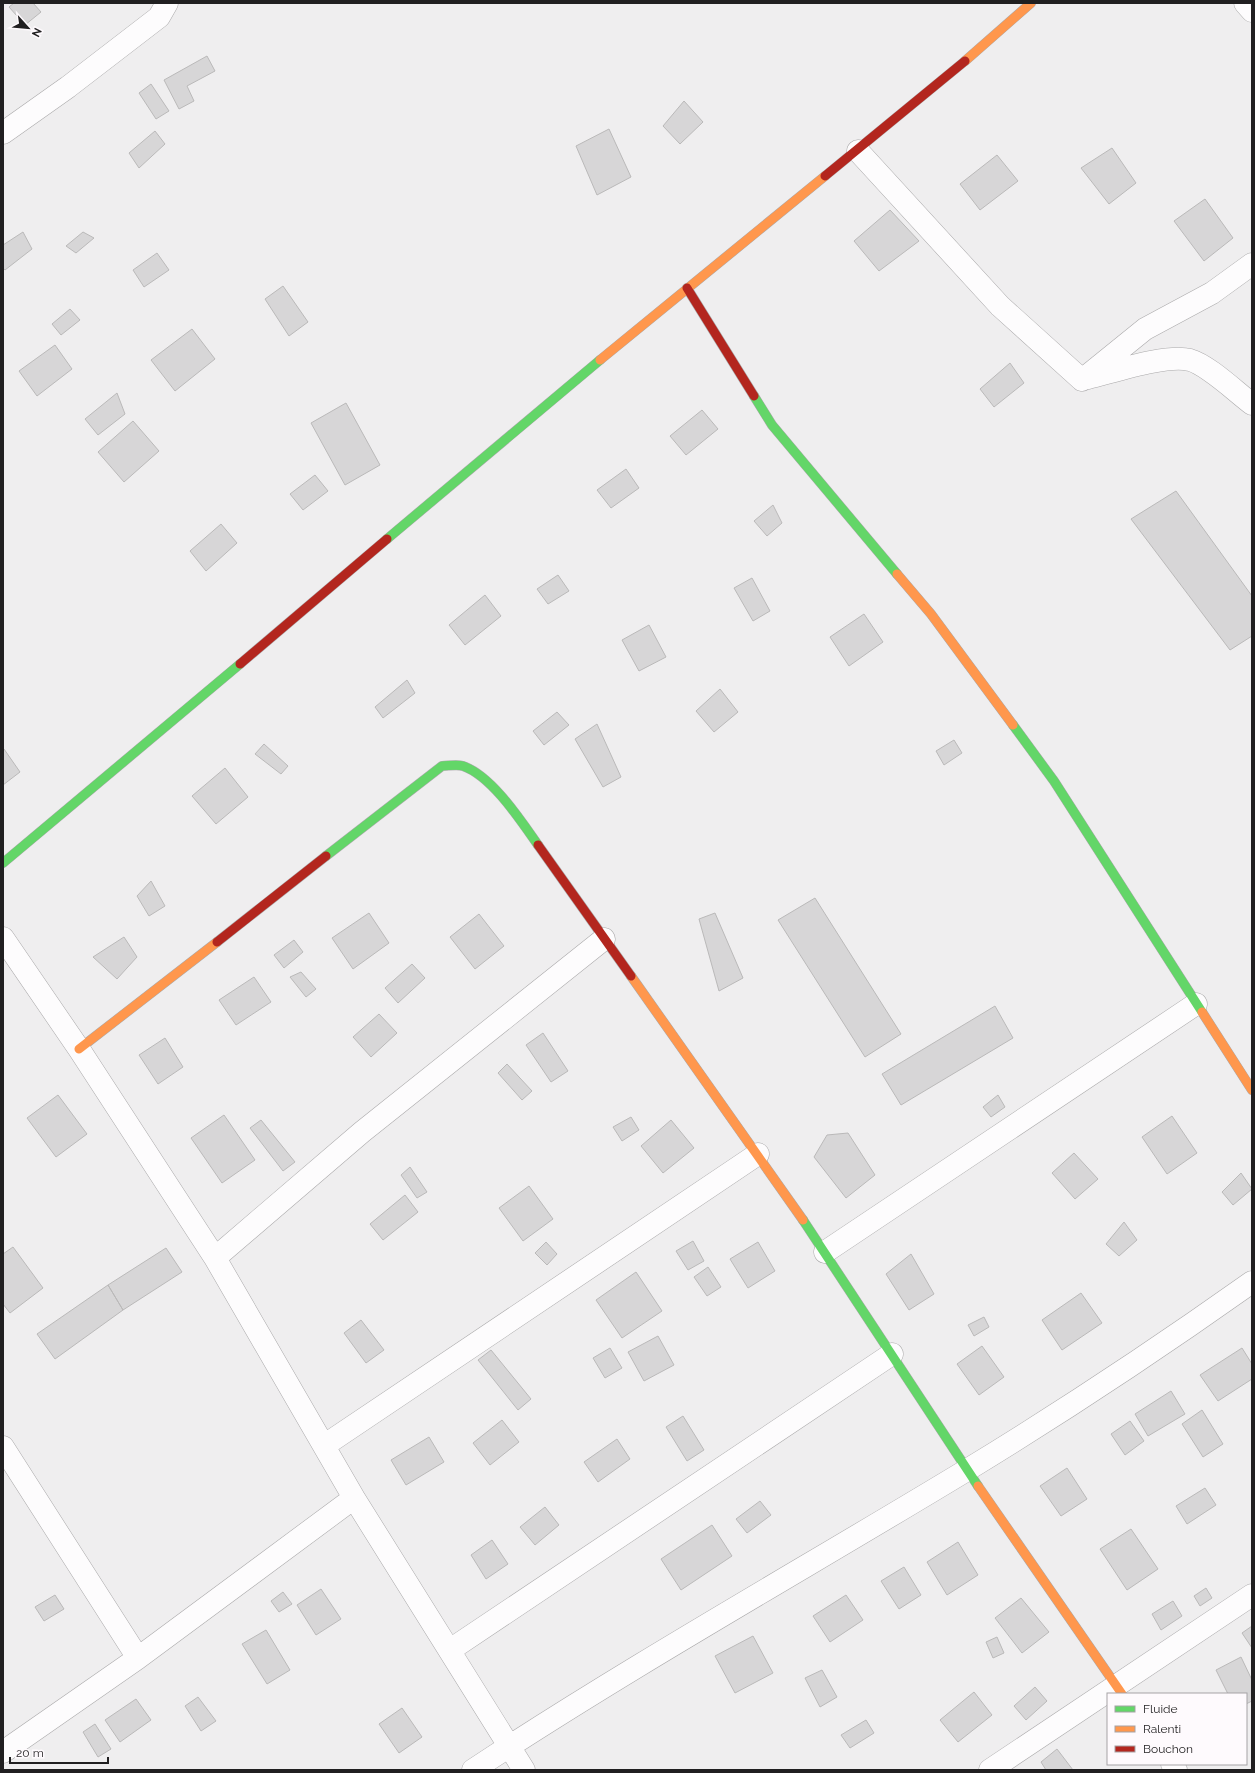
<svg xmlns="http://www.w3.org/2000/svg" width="1255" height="1773" font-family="Raleway,sans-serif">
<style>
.building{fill:#d7d6d7;stroke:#bab9b9}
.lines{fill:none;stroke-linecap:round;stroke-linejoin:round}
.street-casing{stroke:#aaa9aa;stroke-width:23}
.fast-casing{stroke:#aaa9aa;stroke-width:10}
.slow-casing{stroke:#aaa9aa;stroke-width:10}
.jam-casing{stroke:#aaa9aa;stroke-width:10}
.street{stroke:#fdfcfd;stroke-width:22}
.fast{stroke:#63d668;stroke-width:9}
.slow{stroke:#ff974d;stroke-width:9}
.jam{stroke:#b3261e;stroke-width:9}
</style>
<rect width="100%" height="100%" fill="#efeeef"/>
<!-- building -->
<path class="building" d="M14 3H33L41 12 25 25 9 7Z
M207 56 215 71 187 86 194 101 179 109 164 80Z
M151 84 169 111 156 119 139 93Z
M684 101 703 122 680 144 663 126Z
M609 129 631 177 597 195 576 146Z
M155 131 165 144 139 168 129 153Z
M1112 148 1136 183 1109 204 1081 168Z
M997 155 1018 181 980 210 960 184Z
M1205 199 1233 238 1204 261 1174 221Z
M890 210 919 241 879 271 854 241Z
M23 232 32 249 5 270 3 268V245Z
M83 232 94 238 76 253 66 246Z
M157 253 169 270 144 287 133 270Z
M283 286 308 322 289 336 265 299Z
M70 309 80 320 61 335 52 324Z
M192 329 215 359 175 391 151 360Z
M55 345 72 369 37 396 19 371Z
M1010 363 1024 383 994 407 980 389Z
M117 393 125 414 98 435 85 419Z
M346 403 380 465 345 485 311 423Z
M702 410 718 429 686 455 670 436Z
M133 421 159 451 124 482 98 452Z
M626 469 639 488 611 508 597 490Z
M315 475 328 491 303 510 290 494Z
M1176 491 1252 596V636L1230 650 1131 519Z
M773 505 782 523 767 536 754 521Z
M221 524 237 543 206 571 190 551Z
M558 575 569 591 548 604 537 589Z
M752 578 770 611 753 621 734 588Z
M485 595 501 616 465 645 449 625Z
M864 614 883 642 849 666 830 637Z
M649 625 666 657 639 671 622 640Z
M407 680 415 693 383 718 375 707Z
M720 689 738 712 714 732 696 711Z
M557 712 569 725 544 745 533 731Z
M597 724 621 777 603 787 575 739Z
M954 740 962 753 944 765 936 751Z
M264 744 288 766 281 774 255 754Z
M4 749 20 772 3 785V750Z
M225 768 248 797 216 824 192 796Z
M151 881 165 906 149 916 137 896Z
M815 898 901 1034 865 1057 778 920Z
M369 913 389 943 353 969 332 938Z
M715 913 743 978 719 991 699 919Z
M479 914 504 946 475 969 450 937Z
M124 937 137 957 117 979 93 957Z
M294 940 303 952 284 968 274 955Z
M412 964 425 978 398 1003 385 988Z
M301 972 316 989 306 997 290 977Z
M254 977 271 1002 236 1025 219 1000Z
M995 1006 1013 1038 901 1105 882 1074Z
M379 1014 397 1033 371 1057 353 1037Z
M543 1033 568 1071 551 1082 526 1045Z
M165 1038 183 1067 158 1084 139 1055Z
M507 1064 532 1091 522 1100 498 1073Z
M58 1095 87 1134 56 1157 27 1118Z
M998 1095 1005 1107 991 1117 983 1107Z
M224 1115 255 1160 222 1183 191 1138Z
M1172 1116 1197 1153 1167 1174 1142 1137Z
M631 1117 639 1130 622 1141 613 1127Z
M261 1120 295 1162 283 1171 250 1128Z
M671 1120 694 1148 663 1173 641 1146Z
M848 1133 875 1175 846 1198 814 1157 827 1135Z
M1074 1153 1098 1179 1075 1199 1052 1173Z
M410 1167 427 1192 417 1198 401 1175Z
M1241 1173 1252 1189 1233 1205 1222 1192Z
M529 1186 553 1219 523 1241 499 1208Z
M405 1195 418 1212 383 1240 370 1224Z
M1124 1222 1137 1240 1119 1256 1106 1244Z
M693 1241 704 1261 688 1270 676 1251Z
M546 1242 557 1254 547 1265 535 1253Z
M758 1242 775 1271 748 1288 730 1259Z
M13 1247 43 1288 10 1313 3 1304V1254Z
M166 1248 182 1272 123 1310 108 1285Z
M911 1254 934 1294 909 1310 886 1274Z
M708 1267 721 1287 707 1296 694 1277Z
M636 1272 662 1311 622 1338 596 1300Z
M108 1285 123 1310 55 1359 37 1334Z
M1081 1293 1102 1323 1062 1350 1042 1320Z
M984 1317 989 1327 974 1336 968 1325Z
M361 1320 384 1350 366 1363 344 1333Z
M658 1336 674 1365 644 1381 628 1352Z
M982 1346 1004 1377 979 1395 957 1364Z
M610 1348 622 1368 605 1378 593 1358Z
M1242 1348 1252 1364V1379L1218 1401 1200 1375Z
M491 1350 531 1399 518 1410 478 1360Z
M1171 1391 1185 1414 1148 1436 1135 1414Z
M1202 1410 1223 1444 1203 1457 1182 1424Z
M683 1416 704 1450 687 1461 666 1427Z
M502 1420 519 1442 490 1465 473 1443Z
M1130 1421 1144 1441 1125 1455 1111 1434Z
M429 1437 444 1462 406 1485 391 1460Z
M617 1439 630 1459 598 1482 584 1462Z
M1067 1468 1087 1499 1061 1516 1040 1486Z
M1205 1488 1216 1505 1187 1524 1176 1506Z
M760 1501 771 1515 747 1533 736 1519Z
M545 1507 559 1525 535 1545 520 1527Z
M712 1525 732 1556 681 1590 661 1559Z
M1131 1529 1158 1569 1127 1590 1100 1549Z
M492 1540 508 1564 486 1579 471 1555Z
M958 1542 978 1575 947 1595 927 1562Z
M904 1567 921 1595 899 1609 881 1581Z
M1206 1588 1212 1598 1200 1606 1194 1596Z
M321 1589 341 1619 316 1635 297 1605Z
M283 1592 292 1604 279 1612 271 1601Z
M55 1595 64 1609 44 1621 35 1607Z
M846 1595 863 1620 830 1642 813 1616Z
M1021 1598 1049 1632 1022 1653 995 1618Z
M1173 1601 1182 1616 1161 1630 1152 1614Z
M1252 1626V1648L1242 1633Z
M266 1630 290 1670 267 1684 242 1644Z
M753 1636 773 1673 735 1693 715 1656Z
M997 1637 1004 1653 993 1658 986 1642Z
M1241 1657 1252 1680V1701L1246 1704V1694H1228L1216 1670Z
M822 1670 837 1697 820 1707 805 1678Z
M1035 1687 1047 1701 1026 1720 1014 1706Z
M974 1692 992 1715 958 1742 940 1720Z
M198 1697 216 1721 201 1731 185 1706Z
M136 1699 151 1720 120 1742 105 1720Z
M402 1708 422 1737 399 1753 379 1724Z
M866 1720 874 1733 850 1748 841 1735Z
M95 1724 111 1749 98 1757 83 1732Z
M1057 1749 1073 1770H1046L1041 1762Z"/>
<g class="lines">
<defs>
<path id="street" d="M1245 3 1252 11
M3 133 68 87 159 17 167 3
M858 151 1000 306 1082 380
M1088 378C1113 372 1166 354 1190 360 1208 365 1236 392 1252 404
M1082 380 1145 329 1212 293 1252 264
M3 938 79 1049 215 1258 354 1498 524 1770
M825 1252 1196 1004
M215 1258 362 1132 604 939
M325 1445 758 1154
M3 1447 138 1658
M450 1650 892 1354
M3 1752 138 1658 354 1498
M1172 1764 1176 1770
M473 1770C634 1664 802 1570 967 1470 1064 1411 1159 1348 1252 1282
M990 1770 1252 1595"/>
<path id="fast" d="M754 396 772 425 897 574
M387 539 600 360
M1013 725 1054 781 1202 1012
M326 856 442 766C448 766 457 764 463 766 492 776 521 821 538 845
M3 863 240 664
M803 1220 978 1486"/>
<path id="slow" d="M965 61 1031 3
M600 360 825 176
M897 574 931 614 1013 725
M631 976 803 1220
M1202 1012 1252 1090
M79 1049 217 942
M978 1486 1122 1694"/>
<path id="jam" d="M825 176 965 61
M687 288 754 396
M240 664 387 539
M538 845 631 976
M217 942 326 856"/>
</defs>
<!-- street casing -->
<use href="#street" class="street-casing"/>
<!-- fast casing -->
<use href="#fast" class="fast-casing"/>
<!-- slow casing -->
<use href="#slow" class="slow-casing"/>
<!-- jam casing -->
<use href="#jam" class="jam-casing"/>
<!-- street -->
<use href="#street" class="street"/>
<!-- fast -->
<use href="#fast" class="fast"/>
<!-- slow -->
<use href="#slow" class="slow"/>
<!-- jam -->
<use href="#jam" class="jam"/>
</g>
<!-- border -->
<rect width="1255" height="1773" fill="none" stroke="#201f20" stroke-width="8"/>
<!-- legend -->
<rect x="1107" y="1693" width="140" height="72" fill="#fefafd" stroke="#a5a2a5"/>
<rect x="1115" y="1706" width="20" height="6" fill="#63d668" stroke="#a5a2a5"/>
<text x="1143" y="1713" font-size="12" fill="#201f20">Fluide</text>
<rect x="1115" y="1726" width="20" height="6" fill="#ff974d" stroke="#a5a2a5"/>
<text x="1143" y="1733" font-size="12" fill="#201f20">Ralenti</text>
<rect x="1115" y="1746" width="20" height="6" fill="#b3261e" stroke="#a5a2a5"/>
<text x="1143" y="1753" font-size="12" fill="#201f20">Bouchon</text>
<!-- north arrow -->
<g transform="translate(28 28) rotate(117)" stroke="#fefafd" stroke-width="3" paint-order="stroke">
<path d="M0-3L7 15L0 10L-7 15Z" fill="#201f20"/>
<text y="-6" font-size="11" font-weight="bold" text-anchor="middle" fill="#201f20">N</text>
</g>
<!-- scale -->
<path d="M10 1757v6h98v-6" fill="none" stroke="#201f20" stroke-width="2"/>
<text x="16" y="1757" font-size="12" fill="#201f20" stroke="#fefafd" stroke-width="3" paint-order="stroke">20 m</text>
</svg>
